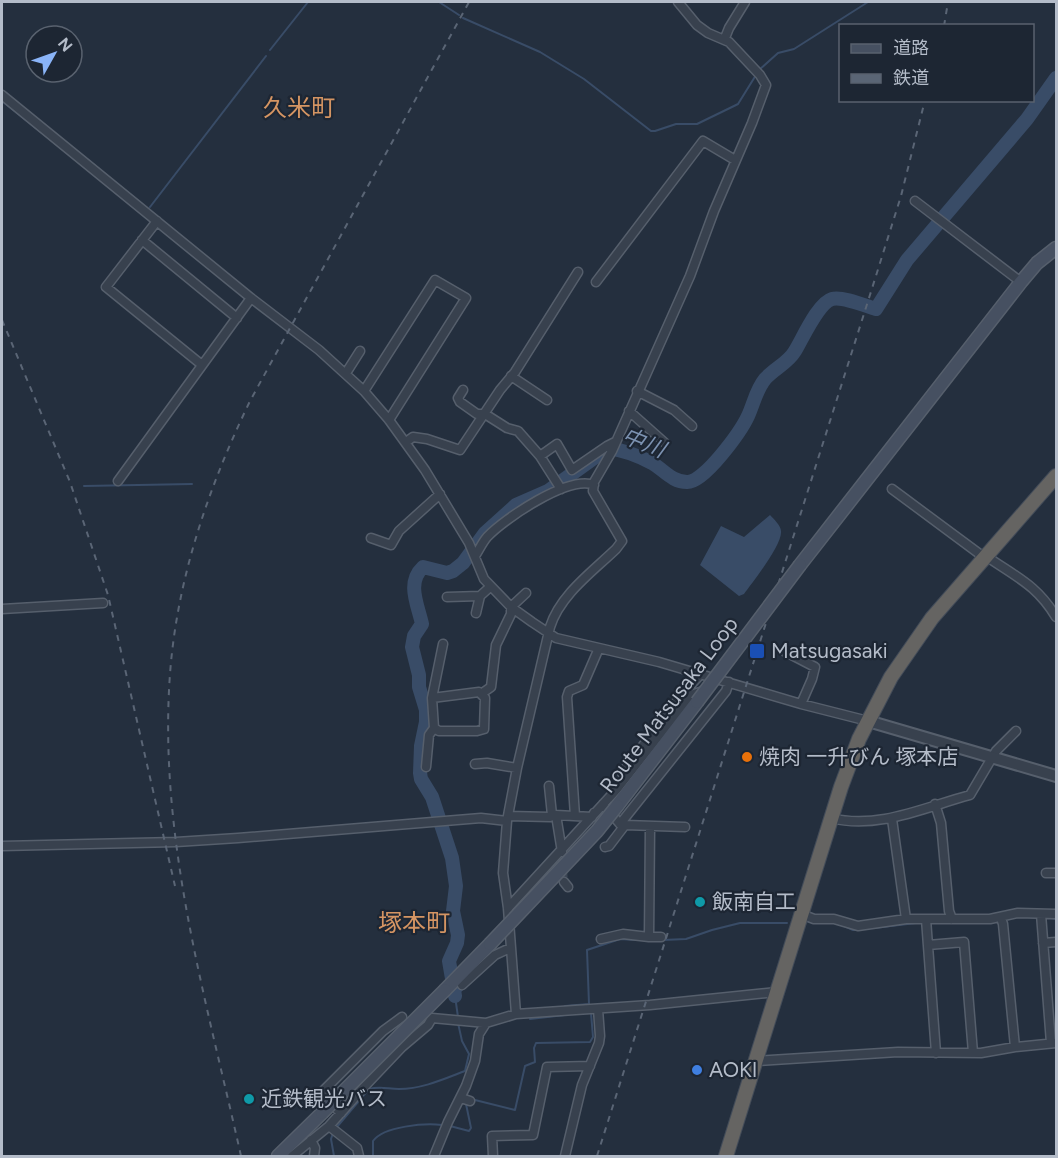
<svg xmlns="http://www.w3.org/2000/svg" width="1058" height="1158" font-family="Figtree,'Noto Sans JP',sans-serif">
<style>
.water{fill:#394c67}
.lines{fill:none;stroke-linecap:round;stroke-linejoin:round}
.stream{stroke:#394c67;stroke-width:2}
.river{stroke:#394c67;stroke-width:14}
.minor-tunnel{stroke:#3a4453;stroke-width:8;stroke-dasharray:8 4;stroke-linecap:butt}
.minor-casing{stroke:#565f6c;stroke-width:11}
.tertiary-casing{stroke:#565f6c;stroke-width:14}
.secondary-casing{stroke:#565f6c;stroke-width:15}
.trunk-casing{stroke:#434c59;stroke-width:16}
.minor{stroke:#38414e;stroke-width:8}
.tertiary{stroke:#38414e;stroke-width:10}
.secondary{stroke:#465061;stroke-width:12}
.trunk{stroke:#656462;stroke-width:14}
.rail{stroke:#5a6575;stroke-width:2;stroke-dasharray:6 6;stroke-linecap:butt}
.secondary-bridge-casing{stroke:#565f6c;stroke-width:15;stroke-linecap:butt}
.secondary-bridge{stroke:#465061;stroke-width:12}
.transit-dot{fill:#1a4fb4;stroke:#1d2633;stroke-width:2}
.food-dot{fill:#e8710a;stroke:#1d2633;stroke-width:2}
.culture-dot{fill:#0f9aa8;stroke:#1d2633;stroke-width:2}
.shop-dot{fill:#3f7fe0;stroke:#1d2633;stroke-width:2}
.labels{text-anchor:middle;stroke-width:4.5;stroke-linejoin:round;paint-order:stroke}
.poi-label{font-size:21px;fill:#b4bcc9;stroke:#1d2633;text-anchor:start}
.street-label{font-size:21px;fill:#b4bcc9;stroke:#1d2633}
.water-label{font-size:22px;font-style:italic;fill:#7c92b1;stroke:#1d2633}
.quarter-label{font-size:24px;fill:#d59563;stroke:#1d2633}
</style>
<rect width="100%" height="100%" fill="#242f3e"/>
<!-- water -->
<path class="water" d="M770 515C774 519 781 526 781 531 783 544 752 583 744 594L739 596 700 565 721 526 744 537Z"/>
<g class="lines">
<!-- stream -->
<path class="stream" d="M439 2 459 15
M463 18 540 52 584 79 651 131H655L676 124H697L734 106 738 104 756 75
M270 50 308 2
M759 70 778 53 794 49 868 2
M2 101 42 133
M47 137 63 150
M77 151 142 204
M150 207 266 56
M84 486 192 484
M1050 918 1056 919
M842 925 853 930H859
M874 928 916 923H958
M663 940 686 939 712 930 740 923H787
M565 1006 589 1004 587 950 620 939 636 940
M458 1017 455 996 464 988
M530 1019 565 1015
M471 1099 515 1110 525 1066 535 1062 534 1048 536 1043 590 1042 593 1037 591 1013
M450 1126 469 1131 471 1128 466 1104 467 1102
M336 1128 369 1089C380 1086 388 1089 399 1089 422 1089 444 1079 465 1071L469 1054 462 1041 458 1023
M333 1133 331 1139 334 1156
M373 1156V1141C384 1126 425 1123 442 1125"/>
<!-- river -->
<path class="river" d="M455 996 449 961 457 943 458 935 453 911 456 886 452 858 432 797 421 779 420 773 421 746 426 722V710L419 687V675L412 647 414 636 422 624C418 605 406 583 423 567L447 573 453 571 463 563 485 533 516 505 548 491 608 448C623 450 639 456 652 463 664 470 672 482 687 482 704 483 741 431 748 416 754 403 756 390 765 379 775 368 788 363 795 351 803 338 818 303 832 299 842 296 866 306 876 309L907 260 1027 119 1056 78"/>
<!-- minor-tunnel -->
<path class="minor-tunnel" d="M562 858 564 882"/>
<defs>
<path id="minor" d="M725 38 729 28 745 2
M2 95 251 298 319 350 364 391 389 420 425 470 469 543 484 579 511 607 532 622 556 638 659 662 801 704 868 721
M915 201 1021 282
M157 221 106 287 202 365
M142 240 237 318
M596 282 703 141 735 160
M346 373 360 351
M511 376 547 400
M463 390 458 398 460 402 477 414H485L507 428 518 431 540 456 561 489
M364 391 435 280 466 298 389 420
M637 391 674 410 692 426
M629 411 665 443
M406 442 413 437 427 439 460 450 500 390 515 372 578 272
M540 456 557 444 572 470 607 446 615 442
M118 481 251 298
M892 489 985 558
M371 538 391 545 399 531 440 494
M475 556C479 550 482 543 487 537 505 518 569 475 594 485
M986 556C1016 577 1037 585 1056 617
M447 597 480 596 490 587
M2 609 103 603
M476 613 480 596
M784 651 815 667 812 679 801 704
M481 694 491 687 496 645 511 614V607L526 593
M432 698 443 644
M475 764 487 763 517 768
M426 767 429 735 434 728 439 731H477L484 729 485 698 479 692 432 698 434 728
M622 773 684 692 701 674
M549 786 552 815
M603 804 620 824 625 825 685 827
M935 804 941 823 949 911 952 919
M508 816 550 817 556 815
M575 816 567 697 569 691 583 685 599 648
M831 818C878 830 925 807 970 795L996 751 1016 731
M892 819 906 919
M620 824 726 691 729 682
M2 846 176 842 238 838 481 818 507 821
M605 847 609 846 625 825
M562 852 556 815 592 817 594 813
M1046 873H1056
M564 882 568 887
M508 908 617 789 691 695 706 690
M801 914 814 919H834L858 926 906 919H990L1018 913 1056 914
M1041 914 1051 1043
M1001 918 1003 924 1015 1047
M926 919 936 1053
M649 937H661
M601 939 623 934 649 937 650 827
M1043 943 1056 942
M928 945 964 942 973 1053
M462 985 495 955 510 948
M516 1014 508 908 503 873 507 821 517 768 550 627C560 595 592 572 616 549L622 541 593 491 594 482 612 451 690 276 714 211 752 123 766 85 760 75 729 42 708 33 697 25 678 2
M756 1061 898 1052 981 1053 1015 1047 1056 1043
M461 1098 470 1101
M341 1113 320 1094 383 1031 402 1017
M329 1126 357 1148 359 1156
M311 1140 315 1148 314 1156
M292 1156 329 1126 364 1087 402 1047 428 1025 432 1018 486 1023
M434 1156 448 1122 466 1086 475 1061 479 1034 486 1023 516 1014 650 1005 777 992
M493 1156 492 1136 533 1135 547 1067 590 1066
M565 1156 582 1085 599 1043 600 1036 598 1009"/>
<path id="tertiary" d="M868 721 1056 776"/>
<path id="secondary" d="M800 565 1021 282 1037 263 1056 248
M617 806 697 702
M445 990 490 944
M278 1156 322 1113"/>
<path id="trunk" d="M726 1156 841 787 859 739 891 677 932 618 1056 476"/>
</defs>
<!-- minor casing -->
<use href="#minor" class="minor-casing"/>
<!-- tertiary casing -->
<use href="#tertiary" class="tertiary-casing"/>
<!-- secondary casing -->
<use href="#secondary" class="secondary-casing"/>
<!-- trunk casing -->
<use href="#trunk" class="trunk-casing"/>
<!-- minor -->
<use href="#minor" class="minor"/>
<!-- tertiary -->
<use href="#tertiary" class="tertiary"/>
<!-- secondary -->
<use href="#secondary" class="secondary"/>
<!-- trunk -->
<use href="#trunk" class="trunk"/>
<!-- rail -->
<path class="rail" d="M944 26 948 2
M2 320 70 482 108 595 175 886
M241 1156C206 998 158 838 170 674 177 578 209 486 250 401L469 2
M597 1156 869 298 901 196 925 100"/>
<defs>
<path id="secondary-bridge" d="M697 702 800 565
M490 944 597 831 617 806
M322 1113 445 990"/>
</defs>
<!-- secondary-bridge casing -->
<use href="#secondary-bridge" class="secondary-bridge-casing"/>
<!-- secondary-bridge -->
<use href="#secondary-bridge" class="secondary-bridge"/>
</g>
<!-- markers -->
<rect class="transit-dot" x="749" y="643" width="16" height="16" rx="3"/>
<circle class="food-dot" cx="747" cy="757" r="6"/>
<g class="culture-dot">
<circle cx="700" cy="902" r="6"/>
<circle cx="249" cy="1099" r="6"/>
</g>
<circle class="shop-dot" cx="697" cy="1070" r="6"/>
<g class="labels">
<!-- poi labels -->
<g class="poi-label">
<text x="771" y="658">Matsugasaki</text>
<text x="759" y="764">焼肉 一升びん 塚本店</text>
<text x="712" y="909">飯南自工</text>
<text x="709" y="1077">AOKI</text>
<text x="261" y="1106">近鉄観光バス</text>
</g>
<!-- street labels -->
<g class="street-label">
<text transform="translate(669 705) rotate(-53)" y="7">Route Matsusaka Loop</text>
</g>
<!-- water labels -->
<g class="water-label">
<text transform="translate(644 442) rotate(22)" y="8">中川</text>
</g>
<!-- quarter labels -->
<g class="quarter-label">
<text x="299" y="116">久米町</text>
<text x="414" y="931">塚本町</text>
</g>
</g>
<!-- border -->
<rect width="1058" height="1158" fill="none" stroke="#b4bcc9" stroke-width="6"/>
<!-- legend -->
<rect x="839" y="24" width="195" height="78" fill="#1d2633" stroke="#59626f" stroke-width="1.5"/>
<rect x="851" y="44" width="30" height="9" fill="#465061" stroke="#59626f" stroke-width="1.5"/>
<text x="893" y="54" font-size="18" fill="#b4bcc9">道路</text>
<rect x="851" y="74" width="30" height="9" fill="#5a6575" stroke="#59626f" stroke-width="1.5"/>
<text x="893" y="84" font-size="18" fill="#b4bcc9">鉄道</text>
<!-- north arrow -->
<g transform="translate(54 54) rotate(50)"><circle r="28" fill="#1d2633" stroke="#59626f" stroke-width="1.5"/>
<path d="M0-4.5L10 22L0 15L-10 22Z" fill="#8ab4f8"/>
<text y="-9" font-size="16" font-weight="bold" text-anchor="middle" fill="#b4bcc9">N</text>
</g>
</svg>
